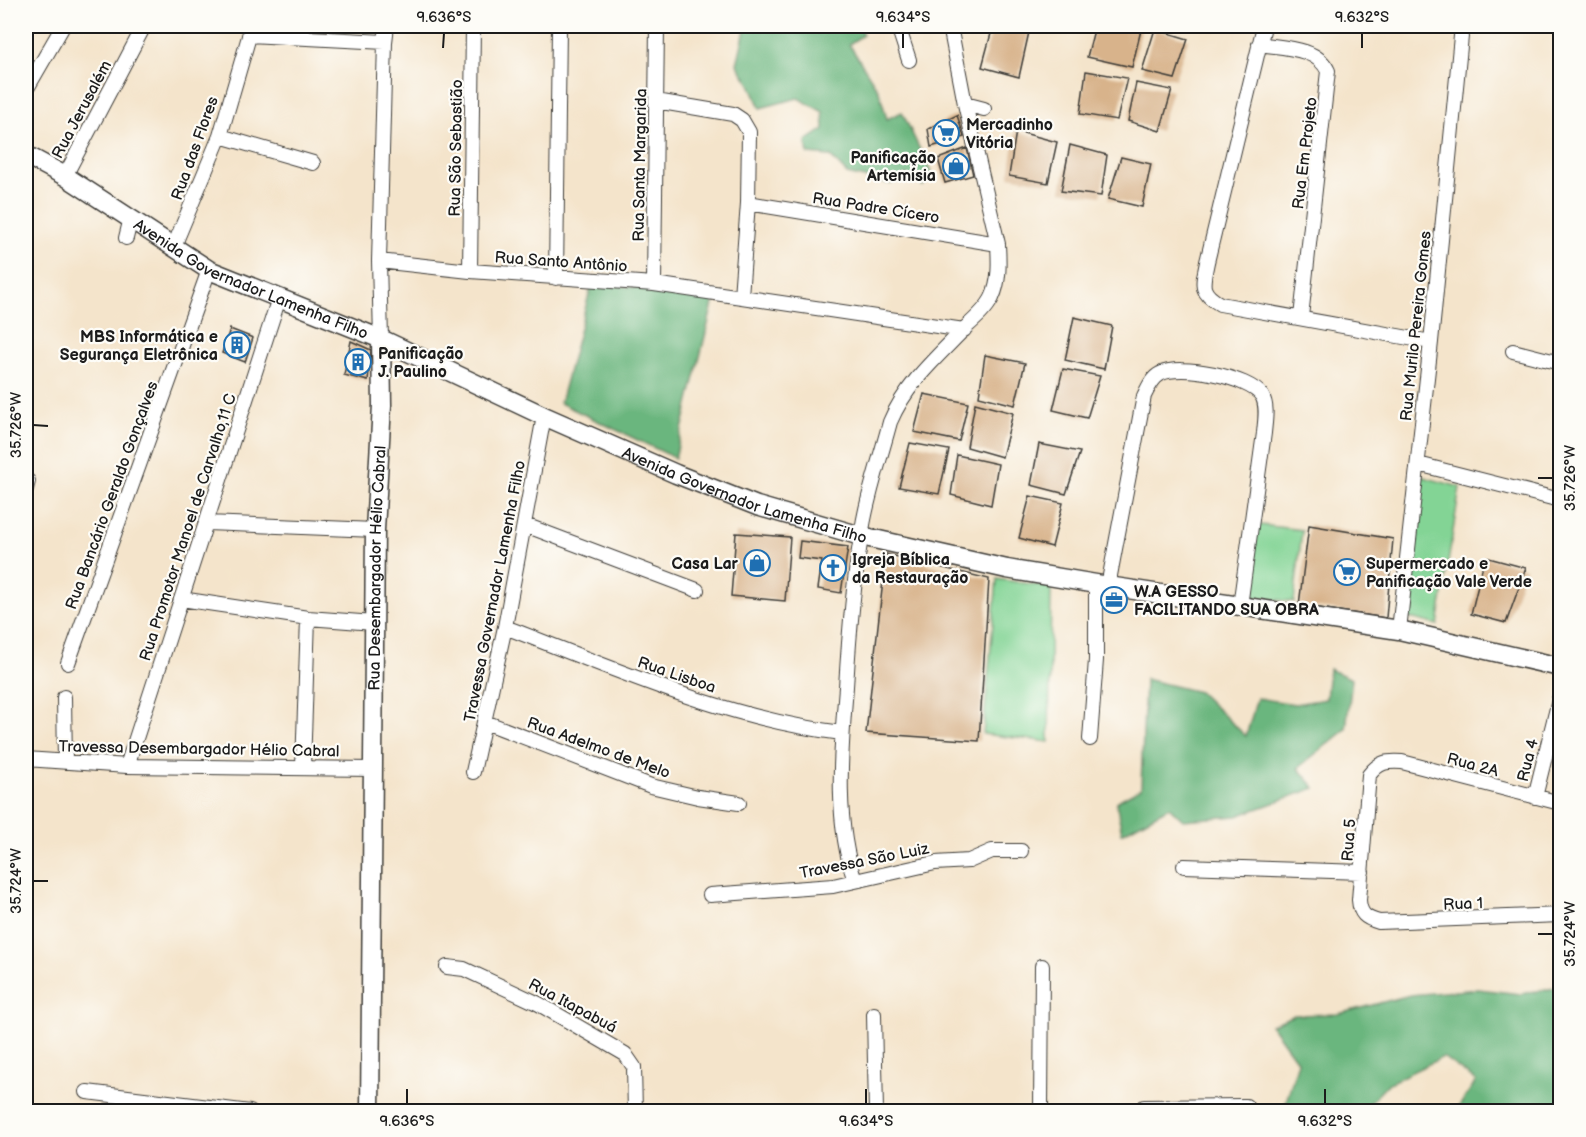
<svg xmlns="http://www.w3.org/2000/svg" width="1586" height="1137" font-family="'Balsamiq Sans',sans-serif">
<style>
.green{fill:#83d495;stroke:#507858;stroke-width:1.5}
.forest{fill:#6ab67e;stroke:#43694d;stroke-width:1.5}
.building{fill:#d8b38b}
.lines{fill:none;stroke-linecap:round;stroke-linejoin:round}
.minor-casing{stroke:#3c3a36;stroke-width:16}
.tertiary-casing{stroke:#3c3a36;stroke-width:21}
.minor{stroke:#fff;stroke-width:14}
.tertiary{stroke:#fff;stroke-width:18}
.ticks{fill:none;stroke:#1c1c1c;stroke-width:2}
.labels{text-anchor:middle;stroke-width:4.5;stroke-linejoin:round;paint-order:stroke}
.street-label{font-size:16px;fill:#1c1c1c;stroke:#fdfcf7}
.poi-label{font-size:16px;font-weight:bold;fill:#1c1c1c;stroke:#fdfcf7;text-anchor:start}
.neatline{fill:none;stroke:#1c1c1c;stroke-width:2}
.ticks-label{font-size:15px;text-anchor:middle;fill:#1c1c1c}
</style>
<rect width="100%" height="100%" fill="#fdfcf7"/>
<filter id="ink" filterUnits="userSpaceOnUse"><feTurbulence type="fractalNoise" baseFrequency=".0167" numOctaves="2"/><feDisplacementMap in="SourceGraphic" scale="12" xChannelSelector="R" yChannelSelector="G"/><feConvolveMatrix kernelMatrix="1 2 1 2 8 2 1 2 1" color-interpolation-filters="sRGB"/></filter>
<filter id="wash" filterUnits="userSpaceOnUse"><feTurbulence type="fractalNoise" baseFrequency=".008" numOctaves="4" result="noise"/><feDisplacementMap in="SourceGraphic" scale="24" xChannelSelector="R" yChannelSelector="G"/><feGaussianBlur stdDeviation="1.35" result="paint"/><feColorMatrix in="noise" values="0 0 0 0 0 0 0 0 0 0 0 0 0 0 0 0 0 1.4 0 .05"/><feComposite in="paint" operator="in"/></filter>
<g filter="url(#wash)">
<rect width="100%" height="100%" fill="#f4e4cb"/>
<!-- green -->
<path class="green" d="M1420 476 1460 487 1438 625 1402 616Z
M1253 524 1302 530 1294 602 1246 596Z
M997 579 1051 587 1049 742 983 734Z"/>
<!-- forest -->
<path class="forest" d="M746 26H860L863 35 849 44 879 91 887 119 902 112 932 175 923 186 906 174 891 184 847 174 830 156 808 154 806 141 824 129 823 112 798 98 760 108 750 84 737 64Z
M592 283 715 296 675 458 560 403Z
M1329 669 1352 679 1346 729 1298 768 1315 788 1237 816 1183 820 1169 807 1122 833 1116 802 1141 788 1145 679 1199 692 1246 736 1257 698 1295 704 1326 699Z
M1560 987V1111H1456L1476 1081 1443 1057 1389 1083 1362 1111H1302L1285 1105 1298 1062 1271 1025 1294 1015 1338 1014 1410 995 1478 989 1521 994Z"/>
<g id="blocks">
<!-- building -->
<path class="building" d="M993 26 1029 32 1019 77 982 67Z
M1095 26H1124L1141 30 1132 67 1087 57Z
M1155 29 1188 39 1175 79 1142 71Z
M1086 71 1127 78 1117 120 1080 114Z
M1136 83 1172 90 1160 131 1128 121Z
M957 115 964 137 931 147 928 129Z
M1016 131 1057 142 1048 183 1009 176Z
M1070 145 1107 155 1101 196 1061 191Z
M967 148 973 175 945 183 938 159Z
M1121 157 1151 164 1142 207 1108 199Z
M1074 317 1112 326 1104 369 1065 360Z
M230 329 253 338 245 362 222 353Z
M351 341 371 350 368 381 344 375Z
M985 355 1025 363 1015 405 979 396Z
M1063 369 1100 376 1087 418 1053 410Z
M924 394 968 403 959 441 914 432Z
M975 403 1013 413 1002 457 967 447Z
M910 443 949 450 939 494 899 487Z
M1039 444 1080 452 1066 494 1031 485Z
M957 455 998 464 991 505 951 495Z
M1030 496 1063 503 1052 547 1019 538Z
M1309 525 1393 539 1386 618 1299 605Z
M736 533 790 537 785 601 731 596Z
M800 541 848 547 841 593 818 589 822 561 798 558Z
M886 554 989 579 979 741 866 733Z
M1485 557 1526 568 1506 623 1471 614Z"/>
</g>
</g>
<g filter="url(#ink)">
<use href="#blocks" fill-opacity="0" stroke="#3c3a36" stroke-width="1.5"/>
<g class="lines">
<defs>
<path id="minor" d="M898 26 909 60
M1264 26 1207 262C1203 283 1198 292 1220 304L1431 342
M249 35 385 42
M1259 44C1283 48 1317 47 1328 71L1301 317
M26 90 63 26
M656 101 733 114 742 120 749 132 748 203 741 296
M965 104 984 109
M220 136 313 163
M65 176 144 26
M748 203 998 244
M126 238 131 218
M174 246 220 136 252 26
M379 261 470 271 654 284 964 330
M470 271 473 26
M556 278 559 26
M654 284 657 26
M381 339 379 261 385 42 387 26
M1513 351 1560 363
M1418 464 1560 500
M26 489 28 481
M207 523 375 530
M525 525 697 590
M1108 586 1144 396C1148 388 1152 378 1160 374 1179 363 1250 377 1262 396 1268 406 1265 421 1264 433L1240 606
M181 599 308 618 374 623
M505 627C615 669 725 719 842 733
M1399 630 1431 342 1462 26
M68 663 209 270
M64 697 65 762
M485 722 651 786 698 797 739 803
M1090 739 1096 660V584
M26 759 127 766 372 769
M127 766 279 298
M303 767 308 618
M473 772 505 627 544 416
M1535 797 1560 696
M1560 803 1402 762C1386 761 1379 762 1369 775L1359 900C1360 914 1365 918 1379 922L1560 915
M1184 866 1362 872
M855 881C834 820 841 751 846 687 849 637 853 586 861 537 866 499 880 460 890 422 906 384 936 358 964 329 974 320 986 310 992 298 1000 281 999 262 998 244L965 104 950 26
M710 895 833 886 935 863 969 861 992 851H1021
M447 967 464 969 539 1004 625 1054 634 1067 635 1112
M874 1014 876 1112
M87 1092 250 1112
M1041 1112 1042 966
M1144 1112V1107L1246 1106"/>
<g id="tertiary">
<path id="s1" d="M26 155 65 176 209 270 381 339 544 416 676 474 757 506 861 536 1007 569 1108 586 1399 630 1560 667"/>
<path id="s2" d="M370 1112 375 530 382 405 381 339"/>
</g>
</defs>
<!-- minor casing -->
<use href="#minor" class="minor-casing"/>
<!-- tertiary casing -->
<use href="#tertiary" class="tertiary-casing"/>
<!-- minor -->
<use href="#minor" class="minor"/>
<!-- tertiary -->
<use href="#tertiary" class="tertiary"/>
</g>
</g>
<!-- ticks -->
<path class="ticks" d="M443 48 444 33M903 48V33M1362 48V33M33 425 48 426M1538 478H1553M33 881H48M1538 934H1553M407 1104V1089M866 1104V1089M1325 1104V1089"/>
<!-- icons -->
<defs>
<symbol id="supermarket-ring" viewBox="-11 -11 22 22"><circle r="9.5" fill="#fdfcf7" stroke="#1f6fb2" stroke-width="1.5"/><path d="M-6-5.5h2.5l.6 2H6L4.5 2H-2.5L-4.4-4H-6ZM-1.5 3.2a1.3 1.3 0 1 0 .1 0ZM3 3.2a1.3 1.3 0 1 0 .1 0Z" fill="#1f6fb2"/></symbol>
<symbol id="shop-ring" viewBox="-11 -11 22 22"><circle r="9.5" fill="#fdfcf7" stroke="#1f6fb2" stroke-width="1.5"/><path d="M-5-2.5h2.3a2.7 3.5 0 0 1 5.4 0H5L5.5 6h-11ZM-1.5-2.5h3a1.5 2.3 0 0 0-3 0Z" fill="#1f6fb2"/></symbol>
<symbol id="building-ring" viewBox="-11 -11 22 22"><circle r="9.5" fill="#fdfcf7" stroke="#1f6fb2" stroke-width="1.5"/><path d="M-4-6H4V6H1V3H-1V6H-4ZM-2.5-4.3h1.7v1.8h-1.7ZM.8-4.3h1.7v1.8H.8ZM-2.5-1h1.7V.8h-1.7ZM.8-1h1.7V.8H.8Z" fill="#1f6fb2"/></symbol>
<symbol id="church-ring" viewBox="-11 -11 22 22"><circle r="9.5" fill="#fdfcf7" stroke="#1f6fb2" stroke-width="1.5"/><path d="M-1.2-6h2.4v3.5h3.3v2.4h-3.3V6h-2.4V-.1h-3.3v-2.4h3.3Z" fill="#1f6fb2"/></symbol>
<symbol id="office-ring" viewBox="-11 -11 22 22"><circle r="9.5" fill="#fdfcf7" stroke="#1f6fb2" stroke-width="1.5"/><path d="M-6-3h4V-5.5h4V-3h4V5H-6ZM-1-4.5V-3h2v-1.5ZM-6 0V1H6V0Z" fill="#1f6fb2"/></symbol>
</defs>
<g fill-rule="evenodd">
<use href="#supermarket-ring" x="931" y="118" width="30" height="30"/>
<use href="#shop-ring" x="941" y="151" width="30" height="30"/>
<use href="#building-ring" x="222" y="330" width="30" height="30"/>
<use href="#building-ring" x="343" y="347" width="30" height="30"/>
<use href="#shop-ring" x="742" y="548" width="30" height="30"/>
<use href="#church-ring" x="818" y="553" width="30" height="30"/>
<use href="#supermarket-ring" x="1332" y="557" width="30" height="30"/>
<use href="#office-ring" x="1099" y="585" width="30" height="30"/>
</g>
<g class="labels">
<!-- street labels -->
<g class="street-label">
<text transform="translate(81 109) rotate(-62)" y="6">Rua Jerusalém</text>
<text transform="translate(194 148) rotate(-70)" y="6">Rua das Flores</text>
<text transform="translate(455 148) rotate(-89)" y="6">Rua São Sebastião</text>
<text transform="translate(1304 153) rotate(-83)" y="6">Rua Em Projeto</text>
<text transform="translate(639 165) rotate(-89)" y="6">Rua Santa Margarida</text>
<text transform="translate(876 207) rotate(9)" y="6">Rua Padre Cícero</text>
<text transform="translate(561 261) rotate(4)" y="6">Rua Santo Antônio</text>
<text dy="6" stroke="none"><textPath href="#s1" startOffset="258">Avenida Governador Lamenha Filho</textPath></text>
<text transform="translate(1415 326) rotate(-84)" y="6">Rua Murilo Pereira Gomes</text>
<text dy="6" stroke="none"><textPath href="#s1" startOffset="798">Avenida Governador Lamenha Filho</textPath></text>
<text transform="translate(111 495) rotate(-70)" y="6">Rua Bancário Geraldo Gonçalves</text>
<text transform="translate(187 527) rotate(-72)" y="6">Rua Promotor Manoel de Carvalho,11 C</text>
<text dy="6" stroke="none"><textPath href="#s2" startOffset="544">Rua Desembargador Hélio Cabral</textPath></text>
<text transform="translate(494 591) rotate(-79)" y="6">Travessa Governador Lamenha Filho</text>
<text transform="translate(677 674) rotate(19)" y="6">Rua Lisboa</text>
<text transform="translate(599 747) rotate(20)" y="6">Rua Adelmo de Melo</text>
<text transform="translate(199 748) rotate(1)" y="6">Travessa Desembargador Hélio Cabral</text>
<text transform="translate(1527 760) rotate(-76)" y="6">Rua 4</text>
<text transform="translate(1473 764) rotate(15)" y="6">Rua 2A</text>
<text transform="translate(1348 840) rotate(-86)" y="6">Rua 5</text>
<text transform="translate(864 860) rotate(-11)" y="6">Travessa São Luiz</text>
<text transform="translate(1463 903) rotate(-2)" y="6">Rua 1</text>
<text transform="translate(573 1005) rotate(28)" y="6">Rua Itapabuá</text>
</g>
<!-- poi labels -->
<g class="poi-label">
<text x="966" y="130">Mercadinho<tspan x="966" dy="18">Vitória</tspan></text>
<text x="936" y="163" text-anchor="end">Panificação<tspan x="936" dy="18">Artemísia</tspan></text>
<text x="218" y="342" text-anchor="end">MBS Informática e<tspan x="218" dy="18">Segurança Eletrônica</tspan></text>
<text x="378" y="359">Panificação<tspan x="378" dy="18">J. Paulino</tspan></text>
<text x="852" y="565">Igreja Bíblica<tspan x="852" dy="18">da Restauração</tspan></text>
<text x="738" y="569" text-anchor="end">Casa Lar</text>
<text x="1366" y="569">Supermercado e<tspan x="1366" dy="18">Panificação Vale Verde</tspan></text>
<text x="1134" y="597">W.A GESSO<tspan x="1134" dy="18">FACILITANDO SUA OBRA</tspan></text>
</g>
</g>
<!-- margin -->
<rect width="1586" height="1137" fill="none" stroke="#fdfcf7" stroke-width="66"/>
<rect x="33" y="33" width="1520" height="1071" class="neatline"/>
<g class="ticks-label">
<text x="444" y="22">9.636°S</text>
<text x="903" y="22">9.634°S</text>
<text x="1362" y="22">9.632°S</text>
<text transform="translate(16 425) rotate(-90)" y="5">35.726°W</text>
<text transform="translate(1570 478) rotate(-90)" y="5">35.726°W</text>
<text transform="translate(16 881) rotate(-90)" y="5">35.724°W</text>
<text transform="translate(1570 934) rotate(-90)" y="5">35.724°W</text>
<text x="407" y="1126">9.636°S</text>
<text x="866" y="1126">9.634°S</text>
<text x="1325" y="1126">9.632°S</text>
</g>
</svg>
